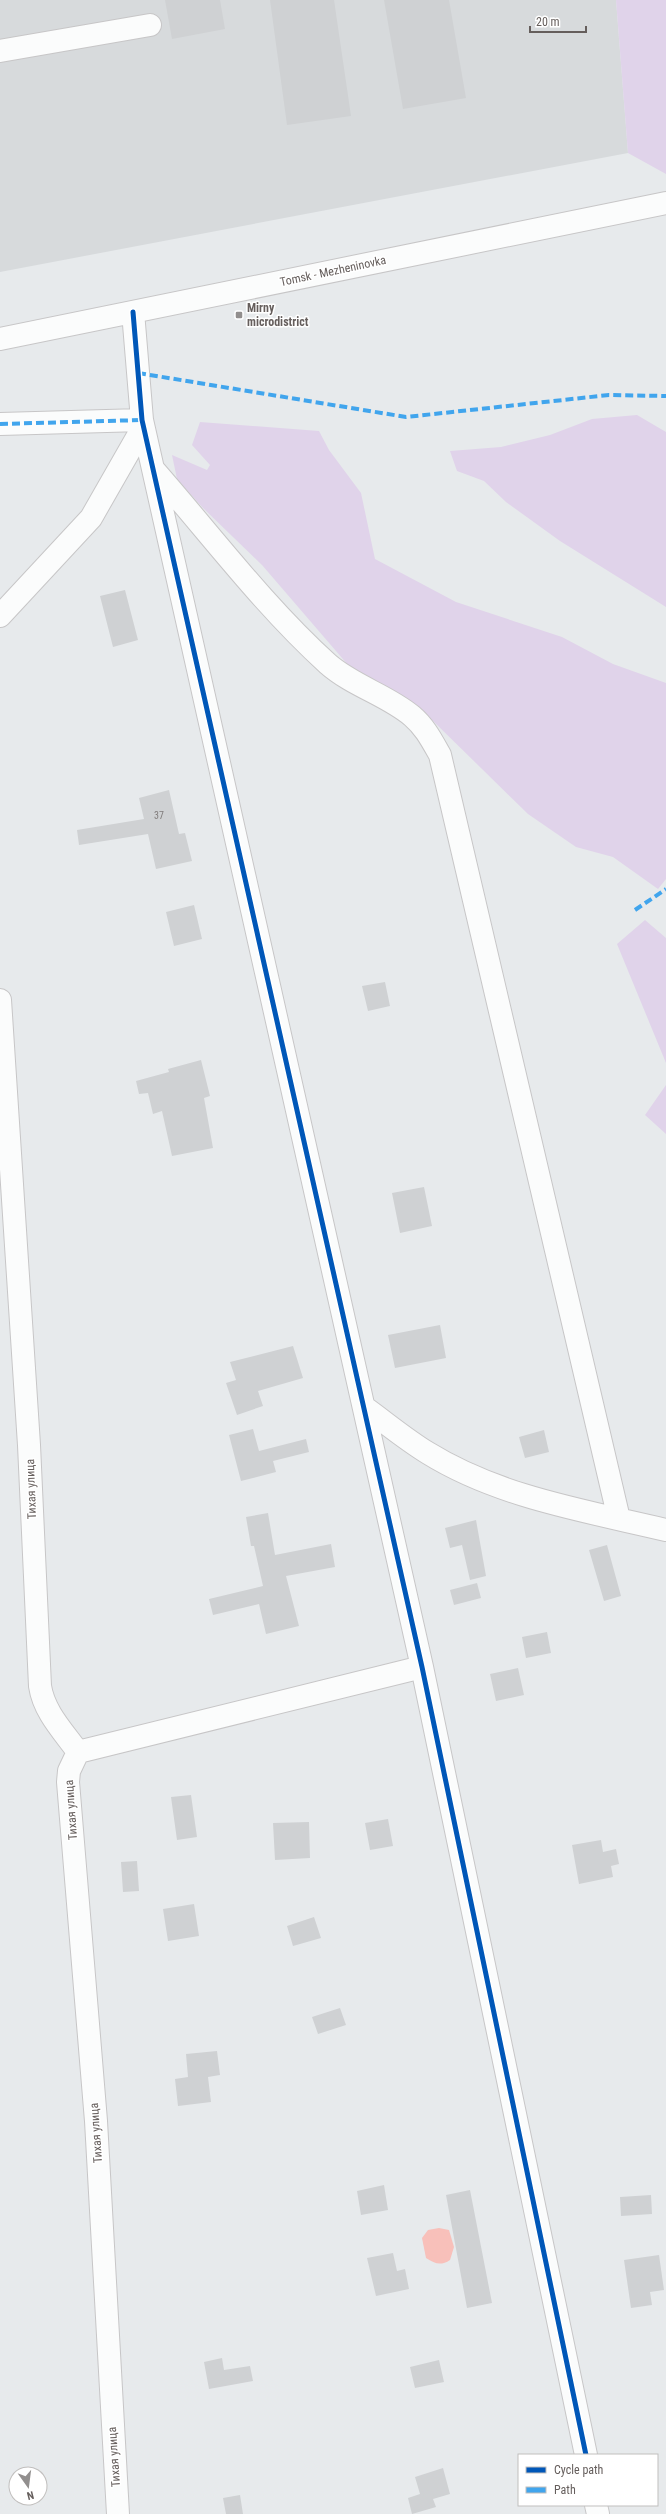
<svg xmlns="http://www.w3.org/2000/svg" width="666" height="2514" font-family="'Roboto Condensed',sans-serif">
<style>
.industrial{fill:#d7dadc}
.green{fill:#e0d3ea}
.water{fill:#f8c0ba}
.building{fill:#cfd1d3}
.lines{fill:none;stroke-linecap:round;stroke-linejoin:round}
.minor-casing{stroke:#c7c6c7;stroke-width:24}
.minor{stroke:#fbfcfc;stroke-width:22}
.quiet{stroke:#41a5ed;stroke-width:4;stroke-dasharray:8 4;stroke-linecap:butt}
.cycleway-casing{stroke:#fff;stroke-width:8}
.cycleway{stroke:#0057b8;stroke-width:5}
.poi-dot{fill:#928f8e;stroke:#fff;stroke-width:1.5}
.labels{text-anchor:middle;stroke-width:3;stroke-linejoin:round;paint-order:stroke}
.number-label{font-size:10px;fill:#807c7b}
.street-label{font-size:12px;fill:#655e5c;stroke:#fff}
.poi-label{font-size:12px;font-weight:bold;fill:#655e5c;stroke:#fff;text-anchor:start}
</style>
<rect width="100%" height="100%" fill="#e7eaec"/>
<!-- industrial -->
<path class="industrial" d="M0 0H616L628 153 0 272Z"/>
<!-- green -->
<path class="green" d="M616 0H666V174L628 153Z
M637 415 666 432V607L560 541 506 502 484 481 457 471 450 451 501 447 550 435 592 419Z
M200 422 319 431 329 450 361 493 375 559 456 602 562 637 613 664 666 683V879L658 889 613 857 576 847 528 814 432 720 369 683 348 665 262 565 203 508 177 479 172 455 207 470 210 465 192 445Z
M645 920 666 938V1063L617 944Z
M666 1085V1134L645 1115Z"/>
<!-- water -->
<path class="water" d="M439 2228 449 2230 454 2247 450 2260C441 2266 435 2264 426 2258L422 2238 428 2230Z"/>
<!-- building -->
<path class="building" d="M165 0H220L225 29 172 39Z
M270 0H334L351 116 287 125Z
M384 0H449L466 98 403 109Z
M125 590 138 640 113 647 100 596Z
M169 790 179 834 185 833 192 861 156 869 148 834 79 845 77 830 144 819 139 798Z
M194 905 202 939 174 946 166 912Z
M385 982 390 1006 368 1011 362 986Z
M201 1060 210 1096 204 1098 213 1148 172 1156 162 1111 153 1114 148 1093 139 1094 136 1081 169 1072 168 1069Z
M424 1187 432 1226 400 1233 392 1193Z
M440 1325 446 1358 395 1368 388 1335Z
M293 1346 303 1378 258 1391 263 1406 237 1415 226 1383 236 1380 230 1362Z
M253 1429 259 1451 306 1439 309 1452 273 1461 276 1472 241 1481 229 1435Z
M544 1430 549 1452 525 1458 519 1437Z
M268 1513 275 1555 331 1544 335 1567 286 1576 299 1626 266 1634 259 1604 213 1615 209 1599 263 1586 254 1546H251L246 1517Z
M476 1520 486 1576 470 1580 462 1545 450 1548 445 1528Z
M607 1545 621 1596 604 1601 589 1550Z
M477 1583 481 1598 454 1605 450 1590Z
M547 1632 551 1653 526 1658 522 1637Z
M518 1668 524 1695 496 1701 490 1674Z
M191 1795 197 1837 177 1840 171 1797Z
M388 1819 393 1846 370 1850 365 1823Z
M309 1822 310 1858 275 1860 273 1823Z
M601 1840 603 1852 616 1849 619 1864 611 1866 613 1877 579 1884 572 1845Z
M137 1861 139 1891 123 1892 121 1862Z
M194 1904 199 1936 168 1941 163 1909Z
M314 1917 321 1938 293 1946 287 1926Z
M340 2008 346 2025 318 2034 312 2017Z
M217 2051 220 2075 208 2077 211 2102 178 2106 175 2079 188 2077 186 2054Z
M384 2185 388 2210 361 2215 357 2191Z
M470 2190 492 2303 467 2308 446 2195Z
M651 2195 652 2214 621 2216 620 2197Z
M393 2253 397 2271 405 2269 409 2289 376 2296 367 2258Z
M659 2255 664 2290 650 2292 652 2305 631 2308 624 2260Z
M222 2358 224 2370 250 2366 253 2381 209 2389 204 2362Z
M439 2360 444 2382 415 2388 410 2367Z
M443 2468 450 2494 433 2499 436 2507 412 2514 408 2498 420 2494 415 2477Z
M240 2495 243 2514H226L223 2498Z"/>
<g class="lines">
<defs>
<path id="minor" d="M0 51 150 25
M133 312 142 420 422 1667 586 2455
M0 339 666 203
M0 424 142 420
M154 470C211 535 264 606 328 664 353 686 387 695 412 716 425 727 432 741 440 755L619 1519
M0 616 91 518 143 427
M0 1000 29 1445 40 1686C44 1712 63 1731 78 1752L69 1771 68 1782 96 2121 118 2514
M364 1407C385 1422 405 1439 428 1453 499 1497 586 1511 666 1530
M78 1752 422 1667
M596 2505 598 2514"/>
</defs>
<!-- minor casing -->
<use href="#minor" class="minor-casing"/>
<!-- minor -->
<use href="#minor" class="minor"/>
<!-- quiet -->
<path class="quiet" d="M138 373 406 417 609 395 666 396
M0 424 142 420
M635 910 666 889"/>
<defs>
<path id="cycleway" d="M133 312 142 420 422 1667 586 2455"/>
</defs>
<!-- cycleway casing -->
<use href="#cycleway" class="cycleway-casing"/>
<!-- cycleway -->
<use href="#cycleway" class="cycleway"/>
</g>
<!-- markers -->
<rect class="poi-dot" x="235" y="311" width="8" height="8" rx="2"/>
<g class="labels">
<!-- number labels -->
<g class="number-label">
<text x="159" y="819">37</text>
</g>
<!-- street labels -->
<g class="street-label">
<text transform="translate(333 271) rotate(-12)" y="4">Tomsk - Mezheninovka</text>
<text transform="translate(31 1489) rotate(-92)" y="4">Тихая улица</text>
<text transform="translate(71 1810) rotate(-94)" y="4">Тихая улица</text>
<text transform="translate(96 2133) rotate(-94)" y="4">Тихая улица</text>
<text transform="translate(114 2457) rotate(-94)" y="4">Тихая улица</text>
</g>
<!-- poi labels -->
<g class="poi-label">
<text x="247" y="312">Mirny<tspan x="247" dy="14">microdistrict</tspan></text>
</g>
</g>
<!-- legend -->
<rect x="518" y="2454" width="140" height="52" fill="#ffffff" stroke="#c1bfbe"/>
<rect x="526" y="2467" width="20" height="6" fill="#0057b8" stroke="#c1bfbe"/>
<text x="554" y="2474" font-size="12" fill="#655e5c">Cycle path</text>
<rect x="526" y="2487" width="20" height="6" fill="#41a5ed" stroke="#c1bfbe"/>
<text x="554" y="2494" font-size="12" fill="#655e5c">Path</text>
<!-- north arrow -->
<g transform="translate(28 2486) rotate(166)"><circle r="19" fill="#ffffff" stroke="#c1bfbe"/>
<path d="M0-3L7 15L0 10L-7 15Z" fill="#928f8e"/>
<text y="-6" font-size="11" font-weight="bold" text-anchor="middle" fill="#655e5c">N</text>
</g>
<!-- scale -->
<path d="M530 26v6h56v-6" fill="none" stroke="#655e5c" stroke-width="2"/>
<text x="536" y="26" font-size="12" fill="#655e5c" stroke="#ffffff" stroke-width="3" paint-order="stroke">20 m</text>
</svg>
